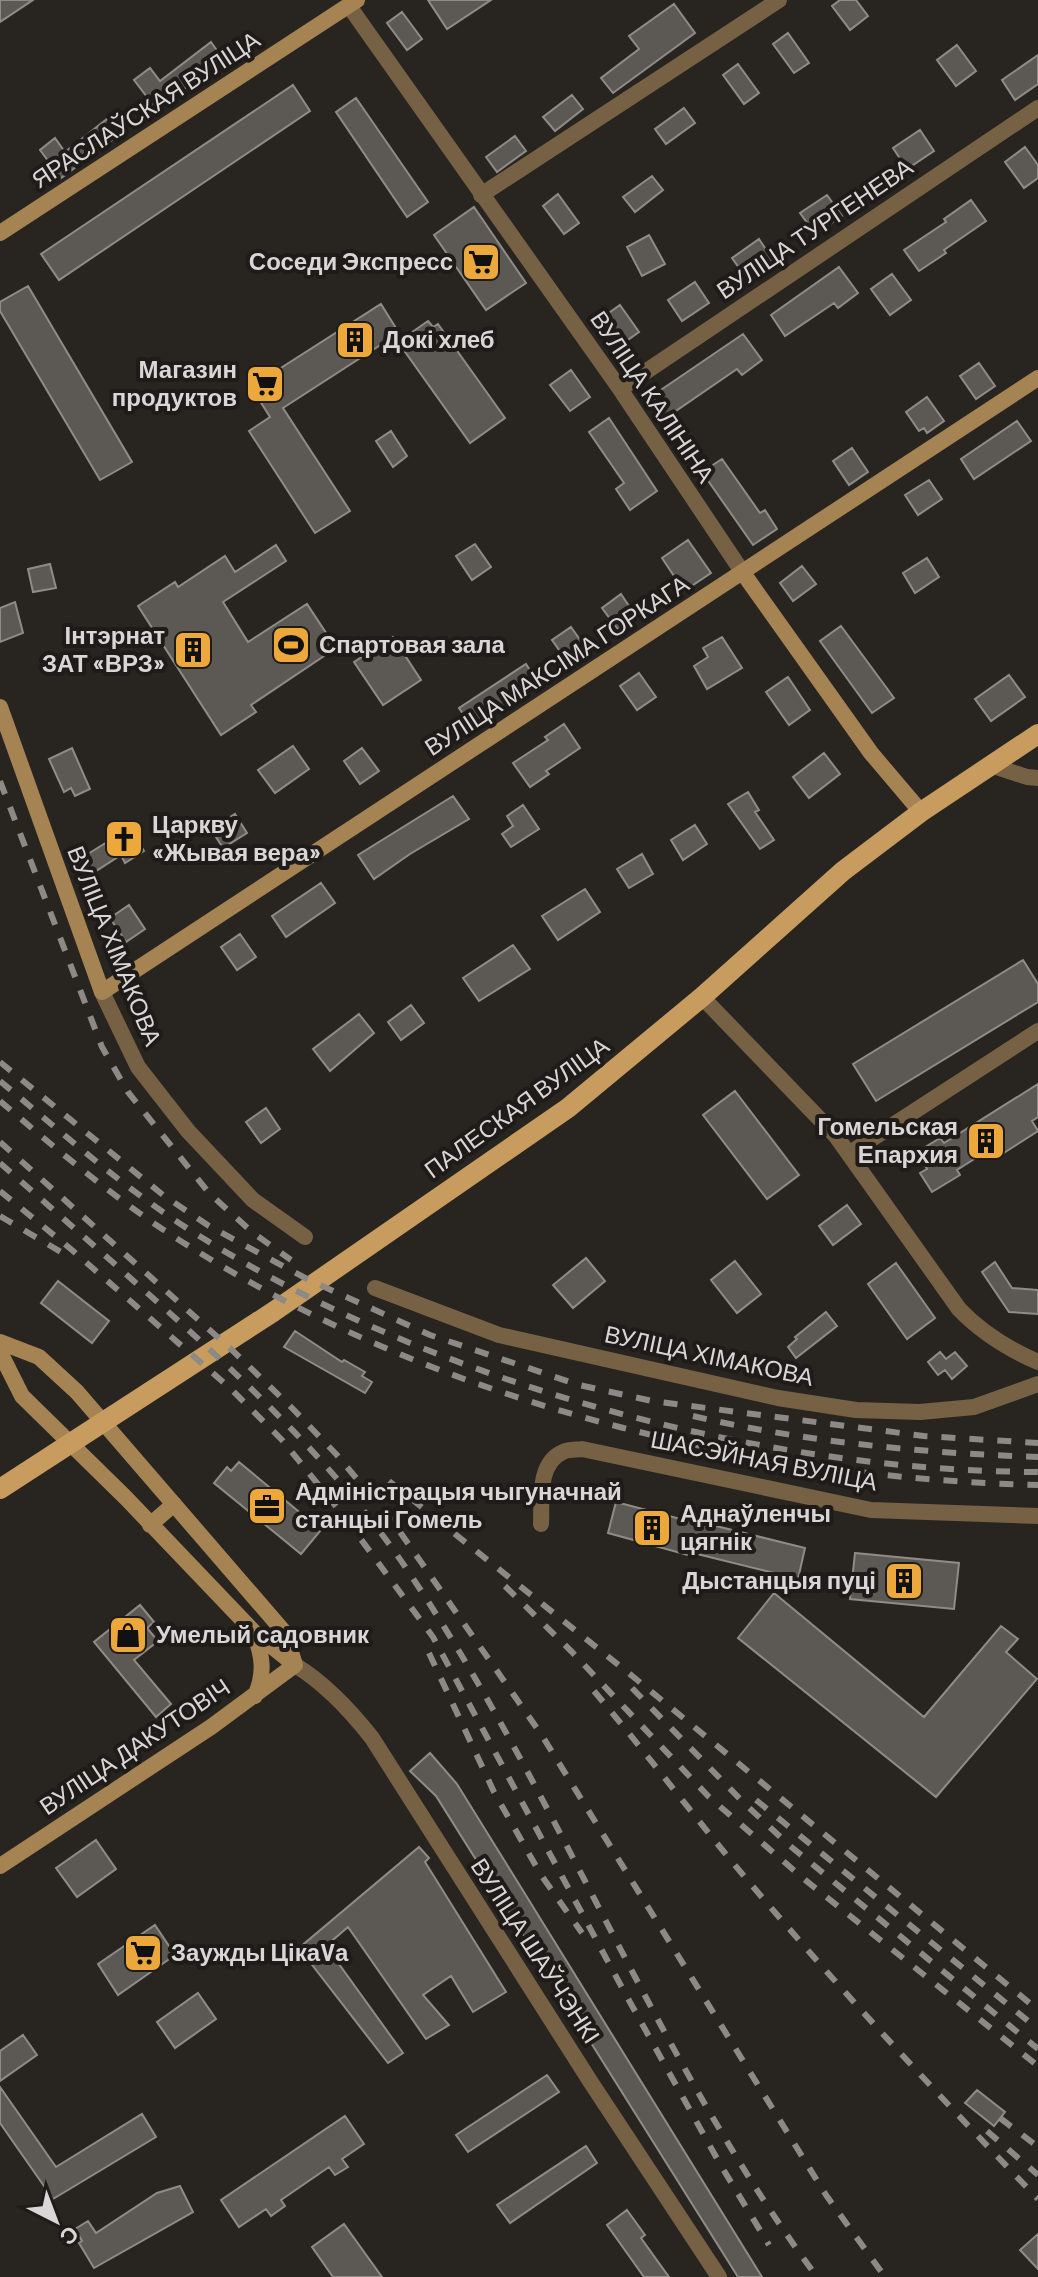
<svg xmlns="http://www.w3.org/2000/svg" width="1038" height="2277" font-family="Barlow,sans-serif">
<style>
.building{fill:#5c5954;stroke:#8f8c87;stroke-width:2}
.lines{fill:none;stroke-linecap:round;stroke-linejoin:round}
.street{stroke:#766144;stroke-width:16}
.secondary{stroke:#a58353;stroke-width:16}
.primary{stroke:#c89c5e;stroke-width:20}
.rail{stroke:#8c8986;stroke-width:6;stroke-dasharray:14 14;stroke-linecap:butt}
.labels{text-anchor:middle;stroke-width:8;stroke-linejoin:round;paint-order:stroke}
.street-label{font-size:24px;fill:#d9d7d5;stroke:#1e1b18}
.poi-label{font-size:24px;font-weight:bold;fill:#d9d7d5;stroke:#1e1b18;text-anchor:start}
</style>
<rect width="100%" height="100%" fill="#282521"/>
<!-- building -->
<path class="building" d="M0 0H33L0 22Z
M428 0H491L447 29Z
M840 0H856L868 16 850 30 832 6Z
M674 4 695 33 613 93 601 78 639 49 629 36Z
M402 12 422 39 407 50 387 23Z
M788 33 809 63 794 73 773 44Z
M211 42 223 59 157 110 134 80 150 68 160 81Z
M957 45 976 71 956 86 937 60Z
M1038 55V84L1015 100 1002 80Z
M738 64 759 93 744 104 723 75Z
M293 85 310 111 59 280 41 254Z
M572 95 583 109 555 131 543 117Z
M356 98 428 202 407 217 336 112Z
M684 108 695 123 666 144 655 129Z
M112 115 124 131 61 178 40 150 55 138 65 152Z
M920 130 934 151 907 169 893 148Z
M515 136 526 151 497 172 486 157Z
M1025 147 1038 165V178L1024 188 1005 162Z
M652 176 663 190 635 212 623 197Z
M558 194 579 223 564 234 543 206Z
M827 195 842 216 815 234 800 213Z
M971 200 986 221 944 250 946 253 919 271 904 250 946 222 944 219Z
M474 207 526 283 486 310 434 235Z
M649 235 665 264 642 276 627 247Z
M759 239 773 260 747 279 732 258Z
M839 267 858 293 838 308 834 303 785 336 771 315Z
M892 274 911 300 890 315 871 289Z
M695 282 709 303 682 321 668 300Z
M28 286 132 462 100 480 0 311V302Z
M381 304 399 333 283 408 350 511 315 533 249 431 270 417 251 387Z
M620 305 639 332 618 347 599 320Z
M428 321 433 327 438 324 505 418 470 443 398 342Z
M743 334 762 360 742 375 737 369 667 417 652 396Z
M979 363 995 386 976 399 960 376Z
M571 370 590 397 570 411 550 385Z
M927 397 944 421 927 433 924 428 919 431 906 412Z
M609 418 657 491 630 510 616 489 624 483 589 432Z
M1017 421 1031 441 974 479 961 459Z
M391 431 407 456 393 467 376 441Z
M852 448 868 472 849 485 833 461Z
M722 459 760 513 765 510 777 529 753 545 702 472Z
M929 480 942 499 918 515 905 495Z
M688 540 711 573 684 591 662 558Z
M475 544 491 567 472 580 456 556Z
M276 545 286 561 223 602 248 642 307 604 336 648 251 705 256 712 221 735 138 606 175 582 178 587 225 556 235 572Z
M927 558 939 577 915 593 903 573Z
M50 564 56 588 33 592 28 569Z
M802 566 816 584 793 601 780 583Z
M621 594 637 618 619 631 602 608Z
M15 602 23 633 0 642V608Z
M841 626 894 698 872 713 820 641Z
M571 627 588 651 569 664 552 640Z
M393 637 421 680 383 705 354 662Z
M722 637 742 668 707 689 694 666 708 657 703 648Z
M526 664 538 683 472 727 459 708Z
M639 673 656 697 637 710 620 686Z
M1009 675 1025 697 991 721 975 699Z
M788 677 810 710 789 725 766 692Z
M564 724 580 748 546 771 549 774 530 787 513 763 548 740 545 737Z
M293 746 309 769 275 793 258 770Z
M72 748 90 789 75 796 71 788 64 792 49 759Z
M362 748 379 771 360 784 344 761Z
M824 753 840 774 809 798 793 777Z
M748 792 759 810 755 812 774 840 760 849 728 804Z
M453 796 469 819 410 854 374 879 358 855Z
M523 805 539 829 511 847 502 834 513 826 507 816Z
M235 814 247 833 223 848 211 829Z
M695 825 707 844 683 860 671 840Z
M130 828 144 851 125 863 121 855 93 873 83 857Z
M642 854 653 874 629 888 617 869Z
M321 883 335 903 286 937 272 916Z
M585 889 600 912 558 940 542 916Z
M129 905 145 929 126 942 110 918Z
M240 934 256 957 237 970 221 947Z
M513 945 530 969 479 1001 463 978Z
M1023 960 1038 984V1002L876 1101 853 1064Z
M411 1005 424 1023 401 1040 388 1022Z
M359 1014 374 1033 330 1071 313 1049Z
M1038 1084V1117L1032 1121 1038 1131 996 1158 990 1149 957 1170 960 1175 932 1192 920 1173 927 1169 917 1152 940 1138 944 1143Z
M735 1091 799 1175 767 1199 703 1115Z
M266 1108 280 1129 261 1143 246 1122Z
M847 1205 861 1224 833 1245 819 1226Z
M586 1258 605 1281 573 1308 553 1285Z
M735 1261 761 1294 737 1313 711 1280Z
M995 1262 1012 1288 1038 1290V1314L1009 1312 982 1272Z
M896 1263 935 1318 907 1339 868 1284Z
M58 1281 109 1321 92 1343 41 1303Z
M826 1312 837 1326 796 1358 788 1347 797 1339 795 1337Z
M295 1331 342 1362 344 1360 365 1372 362 1376 372 1382 365 1393 284 1347Z
M940 1352 946 1359 955 1352 967 1366 952 1379 945 1370 938 1375 928 1362Z
M239 1462 321 1530 301 1554 214 1483 227 1467 231 1471Z
M616 1502 711 1527 712 1525 805 1548 798 1579 689 1552 688 1555 608 1533Z
M855 1553 959 1563 954 1609 850 1599Z
M774 1593 924 1717 1001 1626 1018 1639 1006 1652 1037 1679 936 1797 738 1638Z
M140 1605 154 1622 147 1628 158 1641 134 1660 171 1704 156 1717 94 1642Z
M430 1753 457 1784 762 2277H738L436 1796 410 1771Z
M96 1840 116 1869 77 1897 56 1868Z
M419 1847 429 1858 425 1862 506 1992 473 2012 451 1976 423 1995 449 2025 426 2039 348 1927 326 1946 403 2053 388 2063 299 1948Z
M155 1925 175 1955 118 1995 98 1964Z
M198 1993 216 2019 175 2048 157 2022Z
M23 2035 37 2055 0 2081V2051Z
M547 2075 559 2092 468 2152 456 2135Z
M0 2087 56 2167 142 2114 156 2137 53 2199 0 2123Z
M977 2090 1005 2112 994 2126 965 2103Z
M345 2116 364 2144 342 2159 348 2167 335 2175 329 2167 281 2200 285 2206 271 2216 266 2209 239 2227 221 2200Z
M586 2146 597 2163 510 2223 497 2205Z
M180 2186 193 2212 94 2268 79 2243 82 2241 75 2229 88 2221 96 2233 157 2193Z
M627 2210 645 2235 641 2238 669 2277H644L607 2225Z
M344 2224 382 2277H333L312 2247Z
M1038 2234V2269L1020 2250Z"/>
<g class="lines">
<!-- street -->
<path class="street" d="M349 6 620 389 743 573
M481 195 779 0
M620 389 1038 108
M990 765 1027 777 1038 778
M102 992 138 1067 188 1131 253 1200 305 1237
M702 997 836 1136 959 1309C982 1333 1008 1349 1038 1362
M850 1153 1038 1031
M375 1288 499 1335 778 1398 856 1410 920 1412 974 1407 1038 1384
M541 1524C542 1501 537 1463 563 1452 568 1449 577 1450 582 1449L871 1510 1038 1516
M295 1665C326 1684 350 1710 372 1738L590 2081 719 2277"/>
<!-- secondary -->
<path class="secondary" d="M0 233 357 0
M743 573 871 753 921 812
M0 707 102 992 1038 378
M0 1342 39 1357 77 1392 285 1633 295 1665
M0 1352 22 1396 126 1498 254 1632 295 1665
M150 1525 174 1504
M254 1634C263 1656 265 1674 255 1696
M0 1866 211 1727 295 1665"/>
<!-- primary -->
<path class="primary" d="M0 1489 273 1312 568 1108 702 997 843 871 921 812 1038 734"/>
<!-- rail -->
<path class="rail" d="M0 781 102 1047 128 1092 209 1193 252 1232 291 1260
M0 1062 163 1195 209 1226 307 1279 430 1335 579 1385 652 1401 924 1436 1038 1443
M0 1081C65 1135 129 1193 201 1237 437 1384 761 1471 1038 1472
M0 1101C61 1153 123 1206 192 1248 439 1402 749 1478 1038 1485
M0 1142 232 1350 291 1407 336 1454 393 1522 541 1734 826 2195 885 2277
M0 1163C55 1211 109 1259 163 1307 252 1387 338 1468 406 1568 559 1794 654 2057 817 2277
M0 1191 72 1250 231 1389 282 1440 343 1515 433 1637 626 1995 720 2164 769 2245
M0 1216 61 1252
M693 1416C805 1442 923 1453 1038 1457
M389 1481 636 1679 1038 2010
M505 1586 572 1652 709 1797 804 1879 1038 2066
M429 1653 494 1792 541 1875 582 1933
M632 1688 744 1803 789 1845 1038 2049
M594 1691C653 1761 707 1834 767 1903 854 2005 945 2102 1038 2199
M756 1800 1038 2029
M1000 2118 1038 2147
M987 2131 1038 2175"/>
</g>
<!-- icons -->
<defs>
<symbol id="supermarket-square" viewBox="-11 -11 22 22"><rect x="-9" y="-9" width="18" height="18" rx="4" fill="#eda83b" stroke="#1e1b18"/><path d="M-6-5.5h2.5l.6 2H6L4.5 2H-2.5L-4.4-4H-6ZM-1.5 3.2a1.3 1.3 0 1 0 .1 0ZM3 3.2a1.3 1.3 0 1 0 .1 0Z" fill="#111"/></symbol>
<symbol id="building-square" viewBox="-11 -11 22 22"><rect x="-9" y="-9" width="18" height="18" rx="4" fill="#eda83b" stroke="#1e1b18"/><path d="M-4-6H4V6H1V3H-1V6H-4ZM-2.5-4.3h1.7v1.8h-1.7ZM.8-4.3h1.7v1.8H.8ZM-2.5-1h1.7V.8h-1.7ZM.8-1h1.7V.8H.8Z" fill="#111"/></symbol>
<symbol id="stadium-square" viewBox="-11 -11 22 22"><rect x="-9" y="-9" width="18" height="18" rx="4" fill="#eda83b" stroke="#1e1b18"/><path d="M0-5a6.5 5 0 1 0 0 10a6.5 5 0 1 0 0-10ZM-3.5-1.8h7v3.6h-7Z" fill="#111"/></symbol>
<symbol id="church-square" viewBox="-11 -11 22 22"><rect x="-9" y="-9" width="18" height="18" rx="4" fill="#eda83b" stroke="#1e1b18"/><path d="M-1.2-6h2.4v3.5h3.3v2.4h-3.3V6h-2.4V-.1h-3.3v-2.4h3.3Z" fill="#111"/></symbol>
<symbol id="office-square" viewBox="-11 -11 22 22"><rect x="-9" y="-9" width="18" height="18" rx="4" fill="#eda83b" stroke="#1e1b18"/><path d="M-6-3h4V-5.5h4V-3h4V5H-6ZM-1-4.5V-3h2v-1.5ZM-6 0V1H6V0Z" fill="#111"/></symbol>
<symbol id="shop-square" viewBox="-11 -11 22 22"><rect x="-9" y="-9" width="18" height="18" rx="4" fill="#eda83b" stroke="#1e1b18"/><path d="M-5-2.5h2.3a2.7 3.5 0 0 1 5.4 0H5L5.5 6h-11ZM-1.5-2.5h3a1.5 2.3 0 0 0-3 0Z" fill="#111"/></symbol>
</defs>
<g fill-rule="evenodd">
<use href="#supermarket-square" x="459" y="240" width="44" height="44"/>
<use href="#building-square" x="333" y="318" width="44" height="44"/>
<use href="#supermarket-square" x="243" y="362" width="44" height="44"/>
<use href="#stadium-square" x="269" y="623" width="44" height="44"/>
<use href="#building-square" x="171" y="628" width="44" height="44"/>
<use href="#church-square" x="102" y="817" width="44" height="44"/>
<use href="#building-square" x="964" y="1119" width="44" height="44"/>
<use href="#office-square" x="245" y="1484" width="44" height="44"/>
<use href="#building-square" x="630" y="1506" width="44" height="44"/>
<use href="#building-square" x="882" y="1559" width="44" height="44"/>
<use href="#shop-square" x="106" y="1613" width="44" height="44"/>
<use href="#supermarket-square" x="121" y="1931" width="44" height="44"/>
</g>
<g class="labels">
<!-- street labels -->
<g class="street-label">
<text transform="translate(146 110) rotate(-33)" y="8">ЯРАСЛАЎСКАЯ ВУЛІЦА</text>
<text transform="translate(815 229) rotate(-34)" y="8">ВУЛІЦА ТУРГЕНЕВА</text>
<text transform="translate(652 397) rotate(56)" y="8">ВУЛІЦА КАЛІНІНА</text>
<text transform="translate(557 666) rotate(-33)" y="8">ВУЛІЦА МАКСІМА ГОРКАГА</text>
<text transform="translate(114 946) rotate(68)" y="8">ВУЛІЦА ХІМАКОВА</text>
<text transform="translate(517 1108) rotate(-36)" y="8">ПАЛЕСКАЯ ВУЛІЦА</text>
<text transform="translate(709 1356) rotate(12)" y="8">ВУЛІЦА ХІМАКОВА</text>
<text transform="translate(764 1461) rotate(11)" y="8">ШАСЭЙНАЯ ВУЛІЦА</text>
<text transform="translate(135 1747) rotate(-34)" y="8">ВУЛІЦА ДАКУТОВІЧ</text>
<text transform="translate(535 1951) rotate(57)" y="8">ВУЛІЦА ШАЎЧЭНКІ</text>
</g>
<!-- poi labels -->
<g class="poi-label">
<text x="453" y="270" text-anchor="end">Соседи Экспресс</text>
<text x="383" y="348">Докі хлеб</text>
<text x="237" y="378" text-anchor="end">Магазин<tspan x="237" dy="28">продуктов</tspan></text>
<text x="165" y="644" text-anchor="end">Інтэрнат<tspan x="165" dy="28">ЗАТ «ВРЗ»</tspan></text>
<text x="319" y="653">Спартовая зала</text>
<text x="152" y="833">Царкву<tspan x="152" dy="28">«Жывая вера»</tspan></text>
<text x="958" y="1135" text-anchor="end">Гомельская<tspan x="958" dy="28">Епархия</tspan></text>
<text x="295" y="1500">Адміністрацыя чыгуначнай<tspan x="295" dy="28">станцыі Гомель</tspan></text>
<text x="680" y="1522">Аднаўленчы<tspan x="680" dy="28">цягнік</tspan></text>
<text x="876" y="1589" text-anchor="end">Дыстанцыя пуці</text>
<text x="156" y="1643">Умелый садовник</text>
<text x="171" y="1961">Заужды ЦікаVа</text>
</g>
</g>
<!-- north arrow -->
<g transform="translate(56 2221) rotate(138)" stroke="#1e1b18" stroke-width="6" paint-order="stroke">
<path d="M0-6L14 30L0 20L-14 30Z" fill="#d9d7d5"/>
<text y="-12" font-size="22" font-weight="bold" text-anchor="middle" fill="#d9d7d5">С</text>
</g>
</svg>
